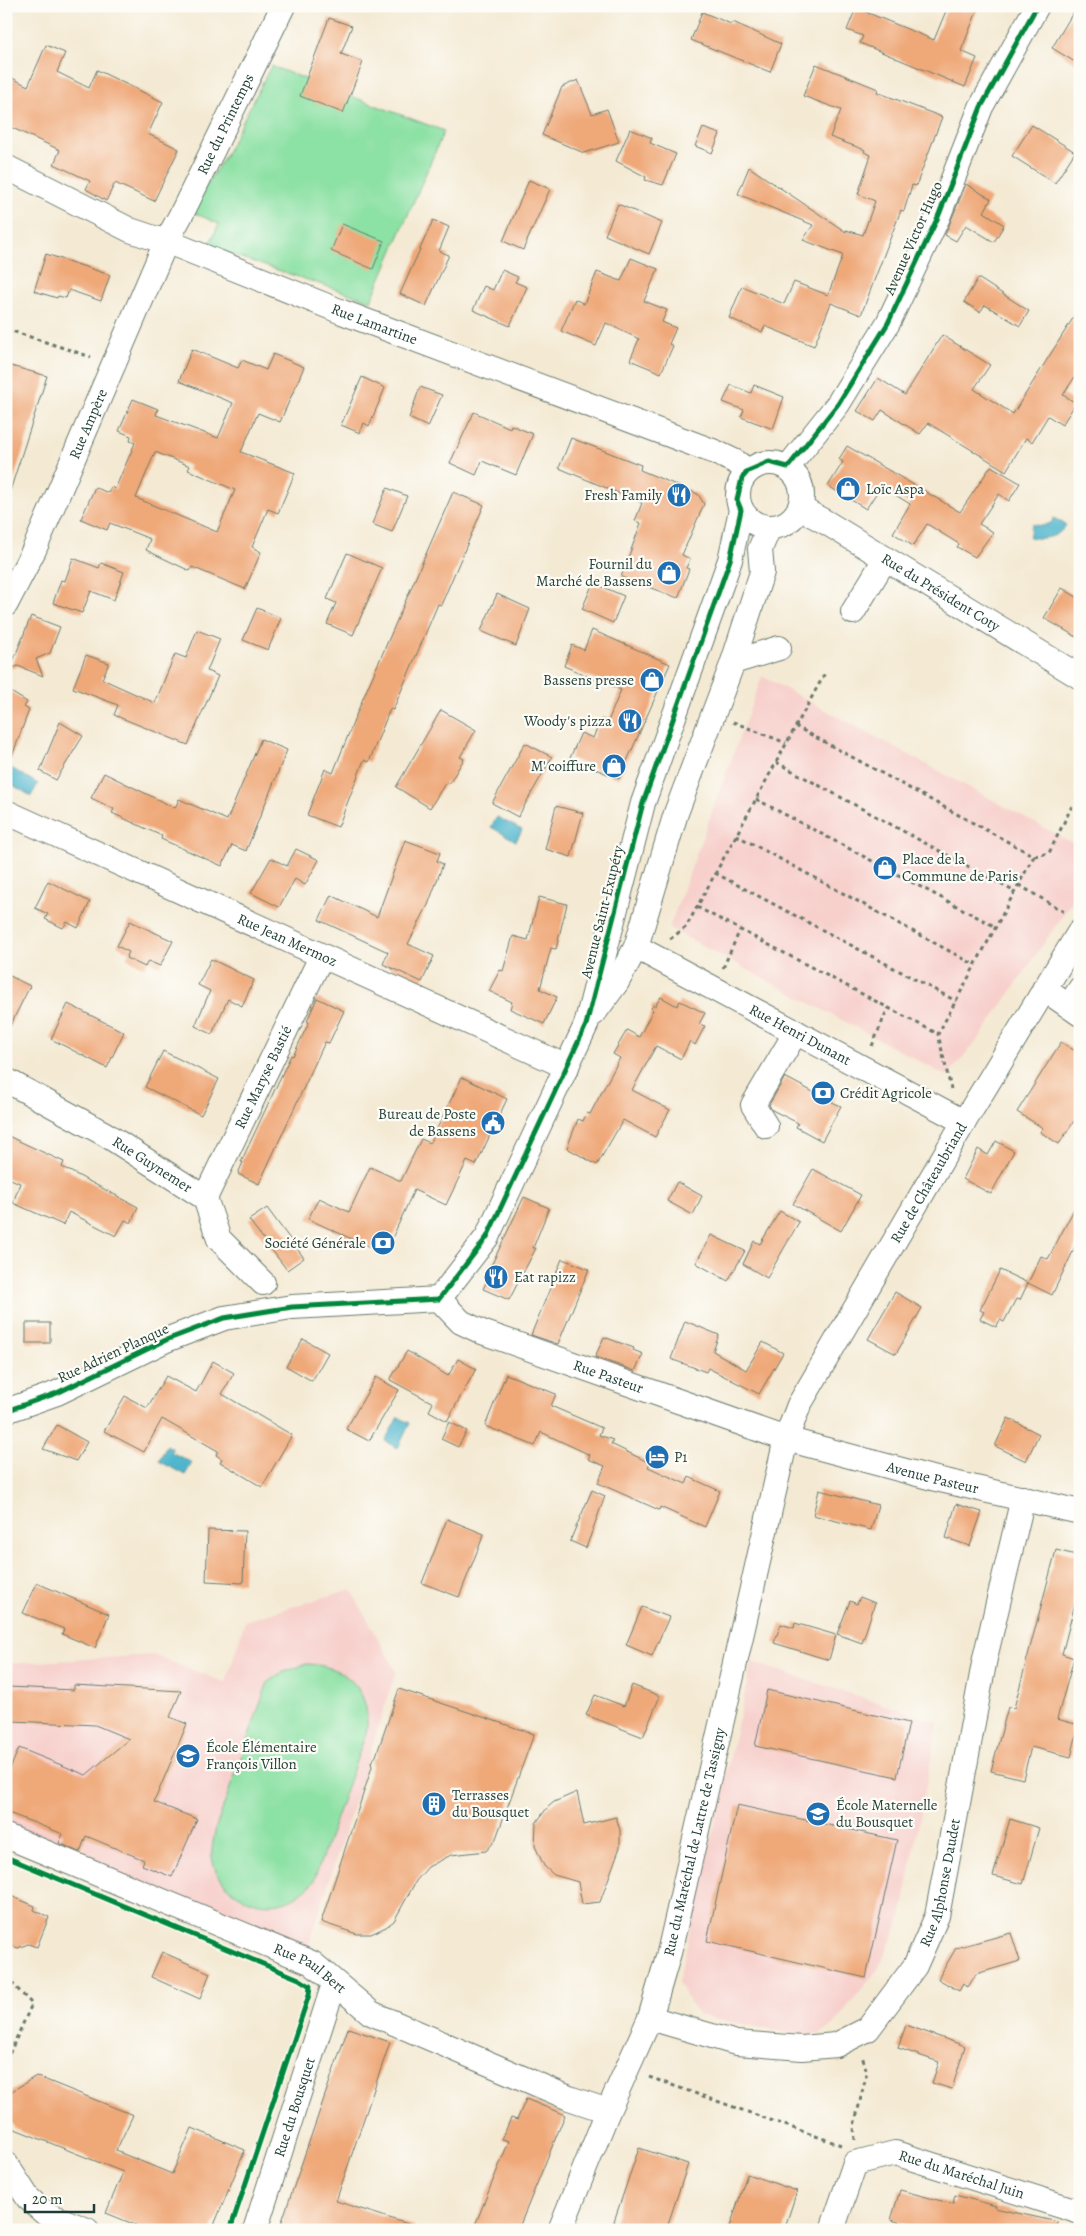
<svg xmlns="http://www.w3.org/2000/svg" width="1086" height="2236" font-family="Alegreya,serif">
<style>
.built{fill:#f7d0cc}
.green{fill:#8ce1a4;stroke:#568f6c}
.water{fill:#4eb6cd;stroke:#367a80}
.building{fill:#efa878;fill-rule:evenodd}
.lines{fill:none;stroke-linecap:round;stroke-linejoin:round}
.minor-casing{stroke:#6a7a6c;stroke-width:26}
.path{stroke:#6a7a6c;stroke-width:3;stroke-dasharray:4 4;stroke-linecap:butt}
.minor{stroke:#fff;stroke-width:24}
.cycleway-casing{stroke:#fdfcf7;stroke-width:8}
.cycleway{stroke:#00873e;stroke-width:5}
.labels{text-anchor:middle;stroke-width:4.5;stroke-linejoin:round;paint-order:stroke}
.street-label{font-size:15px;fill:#1f3d34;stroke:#fdfcf7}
.poi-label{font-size:15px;fill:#1f3d34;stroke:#fdfcf7;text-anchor:start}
</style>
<rect width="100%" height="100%" fill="#fdfcf7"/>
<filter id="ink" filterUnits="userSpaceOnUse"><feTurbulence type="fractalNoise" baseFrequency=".02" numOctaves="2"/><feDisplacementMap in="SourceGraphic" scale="10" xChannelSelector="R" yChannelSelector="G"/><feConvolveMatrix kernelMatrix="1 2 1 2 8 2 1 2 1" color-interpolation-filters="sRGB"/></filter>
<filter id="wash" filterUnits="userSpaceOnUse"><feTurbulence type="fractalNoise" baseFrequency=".0096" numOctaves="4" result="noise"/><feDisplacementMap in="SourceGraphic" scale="20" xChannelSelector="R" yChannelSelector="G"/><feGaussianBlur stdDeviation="1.12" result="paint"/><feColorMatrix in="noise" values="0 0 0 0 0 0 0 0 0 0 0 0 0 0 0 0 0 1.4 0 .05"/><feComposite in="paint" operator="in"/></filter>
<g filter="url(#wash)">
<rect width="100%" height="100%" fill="#f4ead4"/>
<!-- built -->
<path class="built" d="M762 676 1080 847V890L981 1036 947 1076 669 928Z
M351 1589 396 1671 305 1957 6 1828V1664L153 1655 226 1683 245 1621Z
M752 1662 938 1722 901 1918 879 1968 833 2025 820 2034 802 2036 698 2015 678 1983Z"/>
<!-- green -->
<path class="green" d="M271 66 444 131 371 301 208 247 219 224 190 211 225 156Z
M306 1664C347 1665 373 1692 366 1733L313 1883C304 1891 295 1899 283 1902 254 1910 220 1891 213 1862 210 1850 214 1838 216 1827L268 1682 279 1674Z"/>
<!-- water -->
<path class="water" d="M1054 518 1066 525C1058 538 1044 540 1029 537L1032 524 1042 526 1051 523Z
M11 768 38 784 31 796 6 781Z
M497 817 522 830 516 841 491 827Z
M398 1417 410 1423 398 1448 385 1441Z
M167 1445 172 1448 171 1452 192 1463 185 1475 159 1461Z"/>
<g id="blocks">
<!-- building -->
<path class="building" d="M948 6H979L961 51 977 58 965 87 860 43 863 36 847 30 856 8 934 40Z
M1077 6H1080V65L1052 48Z
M702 12 731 24 733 22 781 44 770 72 691 40Z
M329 18 352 26 341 54 363 62 343 113 300 96Z
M46 45 65 53 57 72 89 88 97 70 163 102 148 134 179 149 154 201 115 183 106 201 86 189 90 181 54 164 60 150 6 125V75L28 86Z
M816 64 878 89 877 92 942 117 916 186 912 185 904 211 901 210 861 315 831 303 814 346 765 326 762 332 729 318 742 286 784 304 794 282 828 295 843 255 803 240 813 225 738 194 749 167 846 232V230L863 235 875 201 858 194 871 155 864 152 865 150 830 137 841 110 803 96Z
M578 80 592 114 607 109 619 142 584 153 542 135 562 87Z
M1032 125 1075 152 1055 183 1012 156Z
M703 128 720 134 712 153 695 146Z
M630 129 652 138 650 143 676 154 663 185 645 180 646 177 616 161Z
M529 180 550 189 523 250 503 241Z
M966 184 991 199 984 212 1004 225 994 242 966 225 956 241 945 235Z
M618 204 662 223 649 254 605 235Z
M433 220 449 227 439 251 449 255 426 306 400 294Z
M342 224 384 241 373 269 331 251Z
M46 254 110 275 101 301 69 290 66 298 58 296 57 298 34 291Z
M631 258 658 269 644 301 667 310 662 322 676 328 669 344 673 346 661 373 630 360 639 339 606 323 596 346 561 331 575 299 584 304 597 272 621 281Z
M502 270 518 277 515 282 527 287 510 326 473 310 484 286 493 290Z
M978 278 1029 311 1020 326 985 305 980 312 964 302Z
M1080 307V369L1063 395 1076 403 1062 425 1048 416 1032 442 1026 438 1006 471 928 423 920 434 882 410 875 421 857 411 878 378 905 395 942 335 990 365 974 389 1013 414Z
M192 349 238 368 242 360 266 370 273 354 304 367 280 422 258 413 241 452 295 473 278 513 268 509 252 547 261 552 245 589 192 567 190 571 146 550 150 539 110 523 107 530 81 519 95 487 108 493 111 487 115 489 135 443 130 441 131 436 119 431 133 399 158 409 156 415 218 438 233 403 179 381ZM155 452 190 466 188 470 235 490 217 532 136 498Z
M11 366 47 376 10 491H6V380Z
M362 377 385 388 369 426 364 423 360 433 341 425Z
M731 385 751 393 754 385 784 397 773 429 741 417 744 410 723 402Z
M420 387 442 395 428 427 409 418Z
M474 412 510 428 511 425 533 434 516 475 482 461 476 475 450 463Z
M571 438 641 465 640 470 698 494 704 504 682 555 690 559 686 568 689 569 678 598 621 577 641 523 635 521 642 503 559 468Z
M847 446 960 512 991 466 1020 483 1009 501 999 494 979 524 993 532 975 557 957 547 959 544 927 524 913 546 893 533 910 504 881 486 866 509 828 486 843 462 839 459Z
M387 488 407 496 392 532 372 524Z
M453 492 484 505 441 605 438 604 393 710 390 709 369 762 364 760 338 827 307 815 325 769 333 773 361 703Z
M347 553 382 568 353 635 327 624 336 603 327 599Z
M73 558 99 568 101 563 124 572 114 600 91 591 82 613 53 603 61 580 65 581Z
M593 583 624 596 613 623 582 609Z
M1062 588 1080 599V639L1044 618Z
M497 594 530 609 516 646 481 631Z
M257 608 281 618 268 650 243 640Z
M31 616 60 627 50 653 36 659 43 676 18 666 10 669Z
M197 630 220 639 207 671 218 676 188 745 114 715 118 705 73 688 86 655 109 663 102 679 155 703 175 654 186 658Z
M592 630 670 664 619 779 570 758 581 733 593 738 601 719 608 721 621 690 564 666 572 645 584 650Z
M6 689 27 702 24 707 29 710 8 767H6Z
M441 710 476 730 460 757 464 759 449 784 446 782 430 808 396 787Z
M60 722 83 736 56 780 40 771Z
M261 739 287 750 246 851 232 845 222 866 161 839 162 836 112 813 114 809 91 798 104 773 175 808 179 799 227 820Z
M525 743 552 757 518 817 492 803Z
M556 806 583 813 571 857 545 849Z
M405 840 440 853 437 861 443 864 428 905 408 944 434 956 422 982 383 964 388 952 319 920 331 895 377 917Z
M296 849 319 860 305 885 295 879 279 907 251 893 271 858 287 866Z
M48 881 90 902 78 928 67 922 63 928 45 919 48 914 35 908Z
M539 897 567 904 556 949 551 948 540 989 557 997 544 1024 510 1009 512 1002 489 991 500 970 503 971 513 936 528 940Z
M130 921 173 941 160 966 148 961 145 967 126 958 129 952 117 946Z
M211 959 254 980 242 1006 228 999 212 1034 195 1026 210 991 198 985Z
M6 974 30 986 6 1034Z
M661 997 677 1006 680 1001 705 1013 699 1024 705 1026 695 1045 690 1041 681 1059 656 1046 632 1090 670 1110 655 1137 623 1120 597 1165 567 1148 578 1119 583 1121 587 1113 590 1114 620 1058 613 1054 627 1030 639 1037 653 1010 651 1008 653 1005 655 1006Z
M317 998 344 1011 329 1043 325 1042 259 1184 238 1174 243 1162H241L291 1055 293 1056 309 1022 307 1021Z
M68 1004 124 1032 107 1068 51 1039Z
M1061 1042 1080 1054V1112L1059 1144 1040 1132 1043 1128 1017 1112Z
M163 1051 219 1079 201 1115 145 1087Z
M462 1077 507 1099 476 1165 467 1161 446 1205 414 1190 385 1254 308 1219 319 1198 349 1212 370 1167 401 1181 421 1139 430 1143Z
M785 1077 815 1093 818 1087 835 1096 832 1102 841 1106 822 1141 796 1127 798 1123 772 1110 769 1105Z
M6 1135 64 1162 62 1167 138 1207 131 1223 125 1220 116 1236 69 1212 63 1225 13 1203 20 1183 6 1177Z
M996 1141 1014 1151 991 1194 963 1179 978 1149 988 1155Z
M813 1169 861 1195 841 1231 793 1204Z
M677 1182 702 1196 693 1215 667 1201Z
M524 1197 549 1208 533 1248H536L509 1300 483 1289 493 1269 490 1268Z
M1080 1198V1237L1052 1295 1028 1283 1041 1256 1048 1259Z
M267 1208 304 1258 287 1270 249 1220Z
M780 1211 799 1222 767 1278 743 1264 754 1241 760 1244Z
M711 1235 745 1251 728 1281 696 1263Z
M562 1259 589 1269 558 1344 531 1335Z
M1000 1270 1028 1283 1020 1300 1016 1299 1004 1322 1000 1320 996 1327 980 1319 984 1312 980 1310Z
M895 1292 922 1308 896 1354 868 1339Z
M685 1321 719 1335 713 1351 746 1370 763 1342 783 1353 759 1394 708 1368 706 1372 671 1359Z
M26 1323H50V1343H26Z
M604 1337 634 1348 633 1350 643 1354 635 1371 595 1357Z
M303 1339 328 1353 312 1381 286 1366Z
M407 1351 448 1376 458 1359 476 1369 447 1421 429 1411 433 1403 390 1380Z
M213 1361 234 1373 222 1394 292 1435 262 1487 220 1462 222 1459 216 1455 218 1451 162 1419 144 1452 104 1431 125 1396 147 1408 166 1376 196 1392Z
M506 1374 556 1394 551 1406 602 1428 599 1435 613 1440 611 1444 650 1463 648 1467 686 1484 689 1477 720 1491 705 1527 660 1507 659 1510 598 1483 605 1466 588 1459 590 1455 541 1432 535 1446 485 1426Z
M376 1377 399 1390 369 1441 346 1429Z
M1008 1418 1039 1434 1026 1461 995 1446Z
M449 1422 467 1431 458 1447 441 1439Z
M57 1425 87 1442 76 1461 43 1449Z
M592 1490 605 1496 586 1548 570 1541Z
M819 1490 878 1505 871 1530 813 1515Z
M956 1504 982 1512 970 1546 946 1538Z
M447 1519 484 1534 459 1597 422 1583Z
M208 1530 245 1531 243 1583 206 1581Z
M1056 1550 1080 1556V1584L1062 1654 1074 1658 1057 1719 1079 1725 1071 1757 1031 1747 1023 1779 991 1771 1008 1707 1014 1708Z
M37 1583 109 1614 95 1648 62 1634 64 1629 23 1613Z
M860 1597 875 1603 862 1643 837 1634 850 1601 857 1604Z
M642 1607 669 1617 652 1656 626 1645Z
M795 1623 836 1635 829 1660 774 1643 781 1624 794 1628Z
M74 1685 181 1691 170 1717 187 1724 154 1802 197 1819 172 1877 142 1865 144 1860 86 1836 80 1852 59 1843 63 1834 6 1812V1778L19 1748 86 1775 129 1739 95 1725 13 1721 8 1687 74 1690Z
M632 1685 660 1696 643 1737 586 1715 595 1695 624 1706Z
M399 1689 534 1734 495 1841 486 1851 451 1855 428 1867 416 1881 394 1921 386 1927 371 1934H357L321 1922 372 1767 371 1762 376 1756Z
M767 1690 909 1723 897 1777 755 1746Z
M577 1792 584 1825 616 1817 620 1830V1847L600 1902 582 1904 578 1882 554 1875 544 1866 535 1846 536 1823 547 1808 554 1802Z
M737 1805 897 1840 866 1978 707 1941Z
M1010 1819 1039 1828 1023 1884 993 1876Z
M6 1894 35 1906 34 1910 49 1917 37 1947 28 1944 18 1948 6 1943Z
M1011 1933 1020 1961 976 1974 968 1987 963 1984 959 1991 938 1979 956 1948Z
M162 1952 210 1973 200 1999 151 1977Z
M906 2025 965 2046 952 2089 932 2083 939 2062 898 2048Z
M348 2028 390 2042 336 2201 414 2226V2230H279Z
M36 2076 133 2115 116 2151 172 2174 192 2128 245 2150 212 2230H148L106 2213 123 2172 15 2129 6 2114V2095Z
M526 2099 565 2115 518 2230H473L509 2141 502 2139 511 2118 517 2120Z
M639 2148 688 2164 666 2230H611Z
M747 2174 797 2191 784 2230H729Z
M900 2190 953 2204 955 2195 996 2206 995 2208 1058 2222 1057 2230H925L891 2220Z"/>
</g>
</g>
<g filter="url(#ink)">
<use href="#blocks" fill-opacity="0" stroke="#6a7a6c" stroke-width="1"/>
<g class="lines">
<defs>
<g id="minor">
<path id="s1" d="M6 167 130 230 178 246 342 312 715 452 736 462 748 471"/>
<circle cx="770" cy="495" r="32"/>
<path d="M788 467 838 404 888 323 938 217 981 107 1037 6"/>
<path id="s2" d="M800 508 827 523 1080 677"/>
<path id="s3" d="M6 604 34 550 166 242 182 213 283 6"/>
<path d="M853 612 885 559"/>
<path d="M733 662 779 648"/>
<path id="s4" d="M6 812 567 1067"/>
<path id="s5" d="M636 947 964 1122"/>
<path d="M1044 989 1080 1014"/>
<path d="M1069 1006 1080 989"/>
<path d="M594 1013 617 982 636 947 676 813 733 662 762 572 760 549 769 528"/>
<path id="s6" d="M6 1080 105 1134 205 1198 219 1239 263 1283"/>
<path d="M766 1126 753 1105 796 1032"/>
<path id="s7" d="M205 1198 321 957"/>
<path d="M439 1299 487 1237 586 1025 643 803 730 560 741 510"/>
<path id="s8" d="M439 1299 461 1322 482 1332 786 1439 932 1478 1080 1512"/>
<path d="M6 1411 57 1393 166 1340 224 1318 292 1307 439 1299"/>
<path id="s9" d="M6 1836 312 1963 371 2013 569 2098 608 2111"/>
<path id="s10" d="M650 2018 736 2043 802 2048 836 2045 868 2029 915 1966 937 1916 985 1658 1023 1498"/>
<path d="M6 2164 28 2198 46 2214 87 2230"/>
<path id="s11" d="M255 2230 334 1984"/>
<path id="s12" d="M560 2230 608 2111 650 2018 669 1953 786 1439 799 1405 964 1122 1080 931"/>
<path id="s13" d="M832 2230 855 2163 895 2153 1080 2212"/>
</g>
</defs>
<!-- minor casing -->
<use href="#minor" class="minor-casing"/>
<!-- path -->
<path class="path" d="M6 329 91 357
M733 722 786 743
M795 726 1034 856 938 1034 951 1089
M776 762 1015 892
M756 799 996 927
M736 835 975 965
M1034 856 1049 853 1072 806
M715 873 956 1001
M1019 885 1066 913
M697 907 938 1034
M670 939 686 927 825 673
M723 968 740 930
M872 1046 888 1008
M6 1977 32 2004 6 2061
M649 2077 841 2145
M855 2140 854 2126 867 2072 862 2056"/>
<!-- minor -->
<use href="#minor" class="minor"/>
<defs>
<path id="cycleway" d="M6 1411 57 1393 166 1340 224 1318 292 1307 439 1299 487 1237 586 1025 643 803 730 560 741 510 737 500 742 478 748 471 769 462 788 467 838 404 888 323 938 217 981 107 1037 6
M6 1857 299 1979 310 1986 309 1995 230 2230"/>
</defs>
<!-- cycleway casing -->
<use href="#cycleway" class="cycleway-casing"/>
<!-- cycleway -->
<use href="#cycleway" class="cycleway"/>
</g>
</g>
<!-- icons -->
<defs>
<symbol id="shop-disc" viewBox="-11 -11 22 22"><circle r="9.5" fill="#1f6fb2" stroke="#fdfcf7"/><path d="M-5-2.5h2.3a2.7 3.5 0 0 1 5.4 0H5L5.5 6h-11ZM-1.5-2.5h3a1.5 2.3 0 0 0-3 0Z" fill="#fff"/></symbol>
<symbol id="restaurant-disc" viewBox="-11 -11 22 22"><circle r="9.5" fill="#1f6fb2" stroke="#fdfcf7"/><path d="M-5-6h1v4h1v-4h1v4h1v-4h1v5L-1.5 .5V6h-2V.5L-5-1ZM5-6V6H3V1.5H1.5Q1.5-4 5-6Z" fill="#fff"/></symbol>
<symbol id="bank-disc" viewBox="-11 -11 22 22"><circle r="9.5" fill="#1f6fb2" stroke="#fdfcf7"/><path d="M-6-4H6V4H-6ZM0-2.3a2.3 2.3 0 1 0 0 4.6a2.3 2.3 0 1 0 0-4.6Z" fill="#fff"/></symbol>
<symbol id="civic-disc" viewBox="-11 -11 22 22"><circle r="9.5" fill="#1f6fb2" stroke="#fdfcf7"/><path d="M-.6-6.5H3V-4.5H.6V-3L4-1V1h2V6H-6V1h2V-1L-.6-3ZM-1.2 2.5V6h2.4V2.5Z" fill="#fff"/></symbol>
<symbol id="hotel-disc" viewBox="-11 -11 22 22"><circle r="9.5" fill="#1f6fb2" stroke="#fdfcf7"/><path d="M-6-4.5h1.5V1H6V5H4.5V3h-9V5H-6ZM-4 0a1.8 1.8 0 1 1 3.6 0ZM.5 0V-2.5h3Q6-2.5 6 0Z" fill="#fff"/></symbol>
<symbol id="school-disc" viewBox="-11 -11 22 22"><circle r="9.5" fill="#1f6fb2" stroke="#fdfcf7"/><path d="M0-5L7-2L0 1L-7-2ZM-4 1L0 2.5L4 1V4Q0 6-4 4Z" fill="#fff"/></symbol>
<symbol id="building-disc" viewBox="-11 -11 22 22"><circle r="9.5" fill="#1f6fb2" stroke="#fdfcf7"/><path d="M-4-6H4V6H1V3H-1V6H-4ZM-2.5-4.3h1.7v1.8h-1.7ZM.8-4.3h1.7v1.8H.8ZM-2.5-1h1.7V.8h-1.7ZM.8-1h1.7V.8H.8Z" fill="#fff"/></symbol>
</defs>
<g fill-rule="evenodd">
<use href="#shop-disc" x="834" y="475" width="28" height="28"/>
<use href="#restaurant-disc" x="665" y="481" width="28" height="28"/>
<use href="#shop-disc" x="655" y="559" width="28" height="28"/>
<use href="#shop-disc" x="638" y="666" width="28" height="28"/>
<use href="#restaurant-disc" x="616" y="707" width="28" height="28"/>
<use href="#shop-disc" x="600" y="752" width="28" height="28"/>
<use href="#shop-disc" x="871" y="854" width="28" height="28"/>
<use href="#bank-disc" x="809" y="1079" width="28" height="28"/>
<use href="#civic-disc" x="479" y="1109" width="28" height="28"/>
<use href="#bank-disc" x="369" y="1229" width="28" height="28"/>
<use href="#restaurant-disc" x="482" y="1263" width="28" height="28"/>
<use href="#hotel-disc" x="643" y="1443" width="28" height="28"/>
<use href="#school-disc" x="174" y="1742" width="28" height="28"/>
<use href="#building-disc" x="420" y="1790" width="28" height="28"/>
<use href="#school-disc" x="804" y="1800" width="28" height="28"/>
</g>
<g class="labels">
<!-- street labels -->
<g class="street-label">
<text dy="5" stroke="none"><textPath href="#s3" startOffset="528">Rue du Printemps</textPath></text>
<text transform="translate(913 238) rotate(-66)" y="5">Avenue Victor Hugo</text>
<text dy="5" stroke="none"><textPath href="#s1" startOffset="401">Rue Lamartine</textPath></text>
<text dy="5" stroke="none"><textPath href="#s3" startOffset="198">Rue Ampère</textPath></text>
<text dy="5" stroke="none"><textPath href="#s2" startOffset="164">Rue du Président Coty</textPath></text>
<text transform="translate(602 912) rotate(-76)" y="5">Avenue Saint-Exupéry</text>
<text dy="5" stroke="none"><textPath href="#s4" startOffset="309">Rue Jean Mermoz</textPath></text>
<text dy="5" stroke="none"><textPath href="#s5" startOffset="186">Rue Henri Dunant</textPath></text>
<text dy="5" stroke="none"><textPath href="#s7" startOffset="134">Rue Maryse Bastié</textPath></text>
<text dy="5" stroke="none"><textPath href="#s6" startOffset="169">Rue Guynemer</textPath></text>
<text dy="5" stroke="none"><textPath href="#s12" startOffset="1119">Rue de Châteaubriand</textPath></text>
<text transform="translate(113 1353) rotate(-25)" y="5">Rue Adrien Planque</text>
<text dy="5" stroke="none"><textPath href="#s8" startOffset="189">Rue Pasteur</textPath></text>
<text dy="5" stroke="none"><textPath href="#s8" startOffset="529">Avenue Pasteur</textPath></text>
<text dy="5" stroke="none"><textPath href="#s12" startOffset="412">Rue du Maréchal de Lattre de Tassigny</textPath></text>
<text dy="5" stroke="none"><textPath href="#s10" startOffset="392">Rue Alphonse Daudet</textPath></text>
<text dy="5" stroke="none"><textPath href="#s9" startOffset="332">Rue Paul Bert</textPath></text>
<text dy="5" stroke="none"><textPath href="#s11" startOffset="129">Rue du Bousquet</textPath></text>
<text dy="5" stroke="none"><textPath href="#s13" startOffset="182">Rue du Maréchal Juin</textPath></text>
</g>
<!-- poi labels -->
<g class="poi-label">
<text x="866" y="494">Loïc Aspa</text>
<text x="662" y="500" text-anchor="end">Fresh Family</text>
<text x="652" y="569" text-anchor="end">Fournil du<tspan x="652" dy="17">Marché de Bassens</tspan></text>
<text x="634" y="685" text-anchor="end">Bassens presse</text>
<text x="612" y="726" text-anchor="end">Woody's pizza</text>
<text x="596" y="771" text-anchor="end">M' coiffure</text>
<text x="902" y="864">Place de la<tspan x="902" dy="17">Commune de Paris</tspan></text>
<text x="840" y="1098">Crédit Agricole</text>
<text x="476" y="1119" text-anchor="end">Bureau de Poste<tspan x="476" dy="17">de Bassens</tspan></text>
<text x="366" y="1248" text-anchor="end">Société Générale</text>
<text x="514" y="1282">Eat rapizz</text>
<text x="674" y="1462">P1</text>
<text x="206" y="1752">École Élémentaire<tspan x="206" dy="17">François Villon</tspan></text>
<text x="452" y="1800">Terrasses<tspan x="452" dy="17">du Bousquet</tspan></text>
<text x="836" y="1810">École Maternelle<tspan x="836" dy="17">du Bousquet</tspan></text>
</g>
</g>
<!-- margin -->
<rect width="1086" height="2236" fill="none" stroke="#fdfcf7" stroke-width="25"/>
<!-- scale -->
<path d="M25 2204v8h69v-8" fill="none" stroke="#1f3d34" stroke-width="2.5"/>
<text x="32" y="2204" font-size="15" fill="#1f3d34" stroke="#fdfcf7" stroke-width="4" paint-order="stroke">20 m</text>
</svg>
